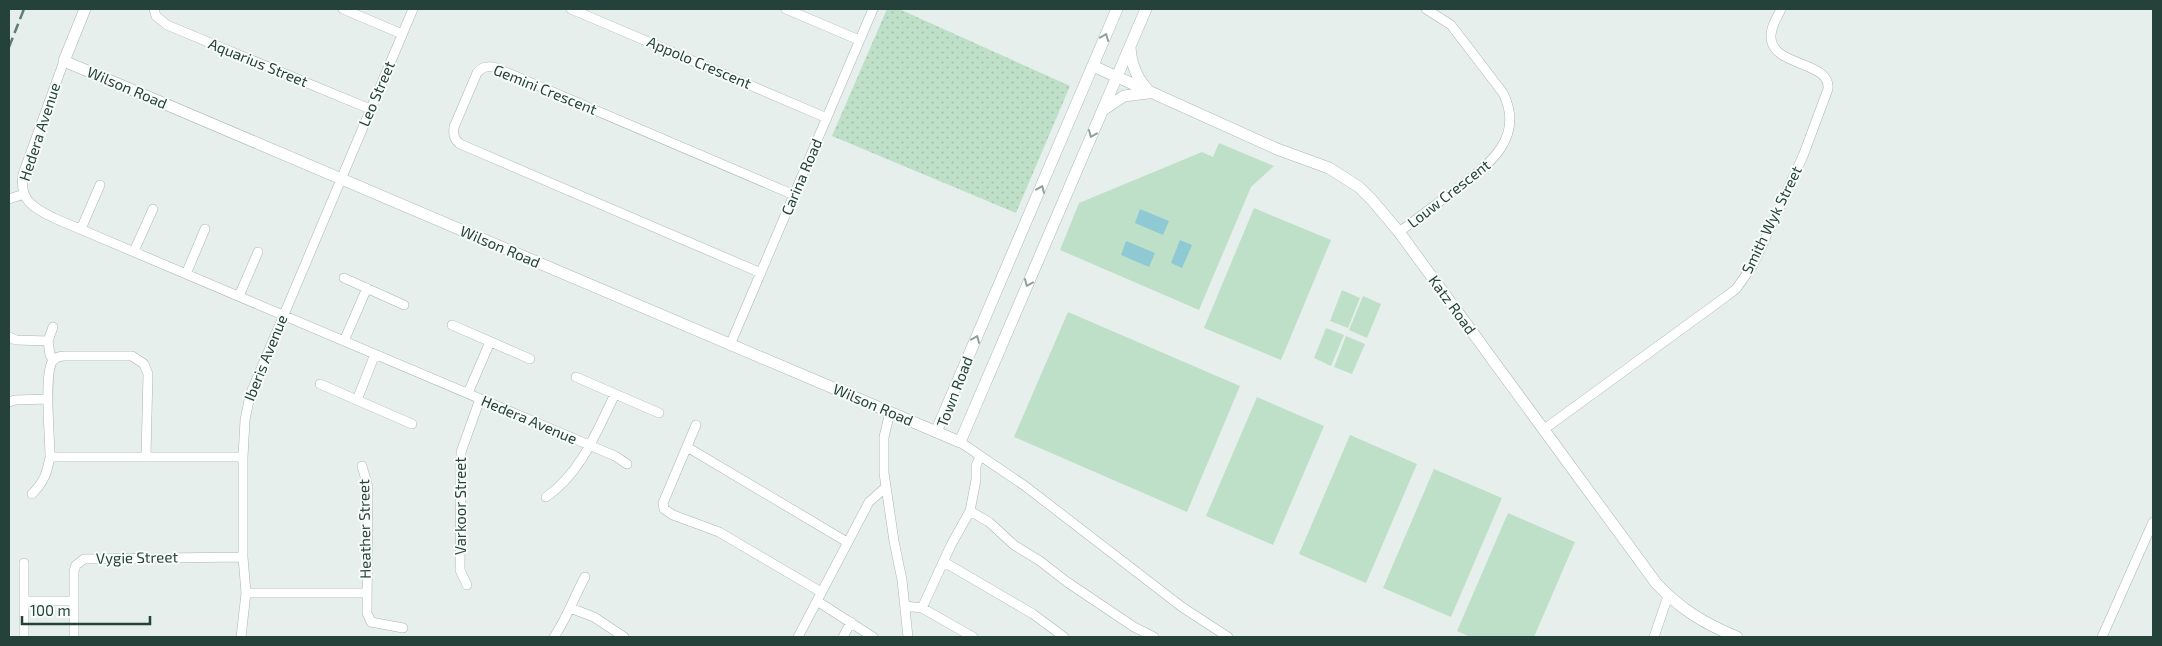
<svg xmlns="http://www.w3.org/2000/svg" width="2162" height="646" font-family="'Exo 2',sans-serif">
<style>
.green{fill:#bfe0c8}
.park{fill:url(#park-dots)}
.water{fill:#8ec9d4}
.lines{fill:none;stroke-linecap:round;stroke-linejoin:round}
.minor-casing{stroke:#a8b8b2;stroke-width:10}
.tertiary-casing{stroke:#a8b8b2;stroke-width:12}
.minor{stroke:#fff;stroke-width:9}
.tertiary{stroke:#fff;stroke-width:11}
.rail{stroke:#5f7d75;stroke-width:2.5;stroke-dasharray:10 5;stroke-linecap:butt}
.oneway{stroke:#92a09c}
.labels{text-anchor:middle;stroke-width:4;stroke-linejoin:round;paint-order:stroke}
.street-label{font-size:15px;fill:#24423a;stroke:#f7fbf9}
</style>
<defs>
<pattern id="park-dots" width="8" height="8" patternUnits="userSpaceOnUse" patternTransform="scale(1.25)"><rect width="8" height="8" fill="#bfe0c8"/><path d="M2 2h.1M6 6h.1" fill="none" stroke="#a4c1ad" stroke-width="1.8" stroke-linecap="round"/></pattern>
</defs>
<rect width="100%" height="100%" fill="#e6efeb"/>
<!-- green -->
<path class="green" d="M1219 143 1274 166 1251 187 1199 310 1060 250 1079 203 1202 152 1213 157Z
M1254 208 1331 240 1281 360 1204 328Z
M1342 290 1360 298 1348 328 1330 321Z
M1363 296 1381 304 1367 338 1349 330Z
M1068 312 1240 386 1187 512 1014 437Z
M1326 328 1344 335 1331 366 1314 358Z
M1346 336 1365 344 1352 374 1334 367Z
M1257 397 1324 426 1273 545 1206 516Z
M1350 435 1417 464 1366 583 1299 554Z
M1434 469 1502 498 1451 617 1383 588Z
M1508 513 1575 542 1534 637H1470L1457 631Z"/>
<!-- park -->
<path class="park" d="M887 9H899L1070 86 1016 213 832 136Z"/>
<!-- water -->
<path class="water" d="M1140 209 1169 221 1163 235 1135 223Z
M1180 240 1192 245 1182 268 1171 263Z
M1126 241 1155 253 1149 267 1121 255Z"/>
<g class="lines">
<defs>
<path id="minor" d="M154 9 156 16 167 25 370 109
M343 9 402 34
M571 9 827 118
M786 9 859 40
M64 61 23 174C19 200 33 208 54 218L615 456 627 464
M9 199 24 194
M81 229 100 185
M1399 232C1417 219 1435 205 1454 191 1487 166 1526 139 1503 93L1451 25 1426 9
M134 251 153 209
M761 273 460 144C454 139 453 135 454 127L477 73C482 67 486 66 494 67L794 195
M186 274 205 229
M344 278 404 305
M239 296 258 252
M452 325 530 359
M9 337 16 340 48 341 50 355 53 360
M48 341 53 327
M344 341 367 288
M730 345 873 9
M576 377 659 413
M320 384 412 424
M468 393 490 342
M357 400 375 354
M9 402 15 400 48 399
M890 412 884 437V473L894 541 902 580 908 637
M696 425 663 503 664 509 673 515 719 532 821 592
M1543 430 1724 298 1736 289 1753 265 1803 156 1828 89C1831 61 1773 67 1771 38 1770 28 1777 18 1781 9
M960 442 1025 486 1182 607 1228 637
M687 447 847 542
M146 456 148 374 144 364 132 356H65C59 356 55 357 52 362 44 377 50 437 50 457H243
M362 466 368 487 367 613 371 622 403 628
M32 494C44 482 47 473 50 457
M546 497C581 473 597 431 615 394
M970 511 989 522 1014 545 1040 561 1067 582 1134 627 1154 637
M944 562 1033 614 1064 637
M467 585 460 570 461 452 480 399
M246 593H366
M24 601H73
M817 601 873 637
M905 606 922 608 973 637
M570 608 594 617 624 637
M922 608 951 545 970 511 976 480V466L980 456
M24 637V563
M74 637V571L76 565 84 559 243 557
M241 637 246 593 243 557V457L245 420 250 395 413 9
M554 637C567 618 574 597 585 577
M798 637 869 502 886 487
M843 637 851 622
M1654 637 1668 596
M2102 637 2153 522"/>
<path id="tertiary" d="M85 9 64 61 960 442 1146 9
M1130 47C1131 64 1137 79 1149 91
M1093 66 1277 149 1329 168 1359 187 1372 200 1399 232 1656 583C1680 609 1705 624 1737 637
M1103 110 1124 96 1148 93
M936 432 1117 9"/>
</defs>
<!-- minor casing -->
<use href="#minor" class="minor-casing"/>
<!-- tertiary casing -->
<use href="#tertiary" class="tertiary-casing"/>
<!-- minor -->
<use href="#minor" class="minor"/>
<!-- tertiary -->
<use href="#tertiary" class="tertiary"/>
<!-- rail -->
<path class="rail" d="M9 47 24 9"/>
</g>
<!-- one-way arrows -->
<defs><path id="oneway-chevron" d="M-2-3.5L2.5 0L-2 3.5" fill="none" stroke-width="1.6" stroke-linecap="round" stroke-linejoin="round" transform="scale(1.25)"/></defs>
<g class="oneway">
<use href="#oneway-chevron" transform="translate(1105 37) rotate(-68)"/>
<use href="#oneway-chevron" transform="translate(1092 134) rotate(113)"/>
<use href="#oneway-chevron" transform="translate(1041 189) rotate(-67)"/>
<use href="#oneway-chevron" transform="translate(1028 283) rotate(113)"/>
<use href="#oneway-chevron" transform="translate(976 339) rotate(-67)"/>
</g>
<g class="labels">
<!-- street labels -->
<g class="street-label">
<text transform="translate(258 63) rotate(22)" y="5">Aquarius Street</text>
<text transform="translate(699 63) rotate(23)" y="5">Appolo Crescent</text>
<text transform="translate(127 88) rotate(23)" y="5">Wilson Road</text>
<text transform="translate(545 90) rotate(22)" y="5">Gemini Crescent</text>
<text transform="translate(377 94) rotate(-67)" y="5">Leo Street</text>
<text transform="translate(40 132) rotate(-72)" y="5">Hedera Avenue</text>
<text transform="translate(802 177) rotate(-67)" y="5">Carina Road</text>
<text transform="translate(1449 194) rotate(-38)" y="5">Louw Crescent</text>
<text transform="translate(1772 220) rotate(-64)" y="5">Smith Wyk Street</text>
<text transform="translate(500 247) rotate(23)" y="5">Wilson Road</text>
<text transform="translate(1452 305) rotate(54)" y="5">Katz Road</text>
<text transform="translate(266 358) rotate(-68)" y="5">Iberis Avenue</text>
<text transform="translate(955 392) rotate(-69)" y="5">Town Road</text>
<text transform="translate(873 405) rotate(23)" y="5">Wilson Road</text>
<text transform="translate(529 420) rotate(23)" y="5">Hedera Avenue</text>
<text transform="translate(461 506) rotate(-90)" y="5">Varkoor Street</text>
<text transform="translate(365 529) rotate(-91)" y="5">Heather Street</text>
<text transform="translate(137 558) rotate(-1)" y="5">Vygie Street</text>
</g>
</g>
<!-- border -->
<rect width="2162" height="646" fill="none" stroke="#24423a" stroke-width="20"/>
<!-- scale -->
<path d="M22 616v8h128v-8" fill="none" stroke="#24423a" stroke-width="2.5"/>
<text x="30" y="616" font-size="15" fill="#24423a" stroke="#f7fbf9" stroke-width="4" paint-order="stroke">100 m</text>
</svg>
